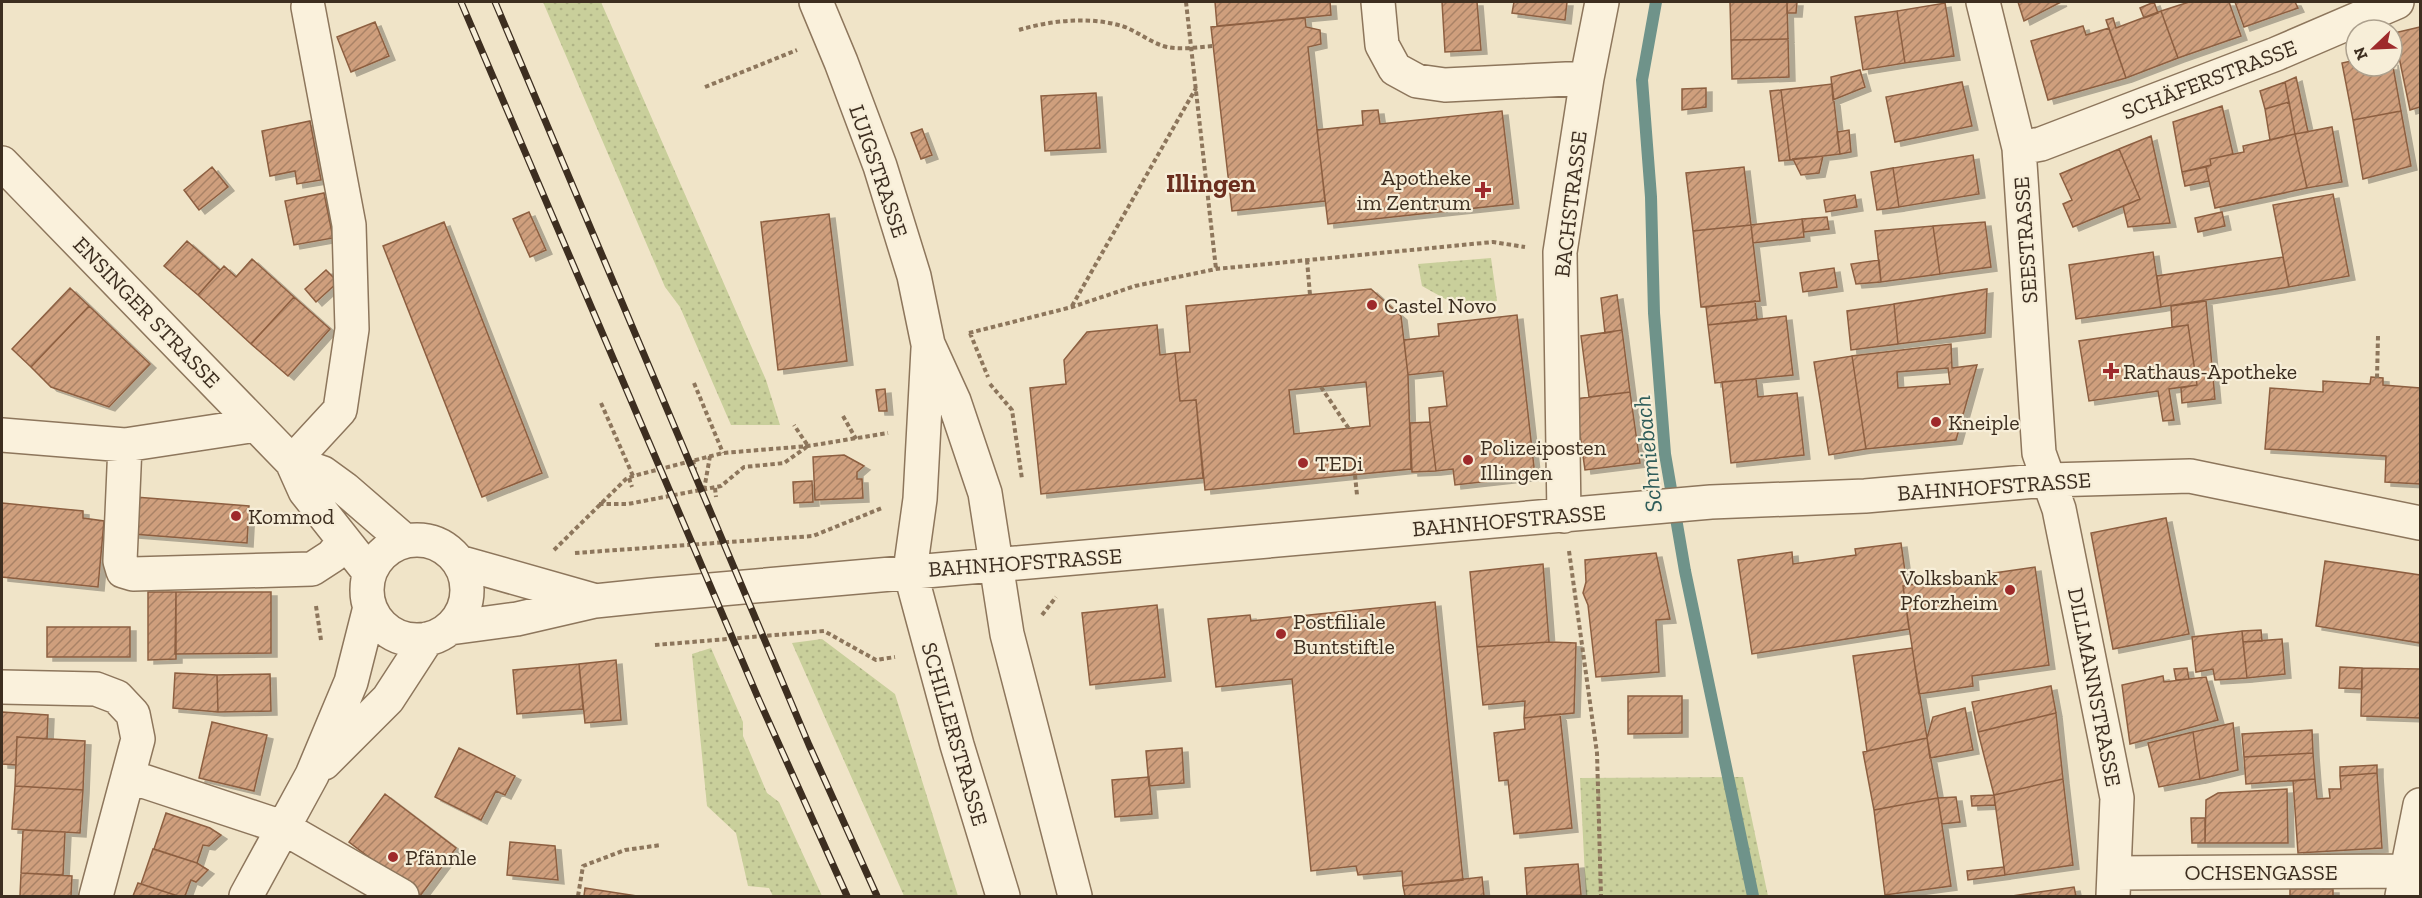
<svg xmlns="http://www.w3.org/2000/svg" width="2422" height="898" font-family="'Zilla Slab',serif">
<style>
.green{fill:url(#green-dots)}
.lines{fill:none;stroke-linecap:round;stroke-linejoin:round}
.stream{stroke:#6f938a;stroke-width:12}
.building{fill:url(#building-hatch);stroke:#8d5f41;stroke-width:1.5;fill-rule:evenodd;filter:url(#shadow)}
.minor-casing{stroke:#8d765c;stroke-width:36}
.path{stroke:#8d765c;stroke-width:4;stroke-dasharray:4.5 3;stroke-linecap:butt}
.minor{stroke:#faf1dc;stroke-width:33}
.rail-casing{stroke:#3d2e20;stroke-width:7}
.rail{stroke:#f7eed8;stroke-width:4.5;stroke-dasharray:14;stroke-linecap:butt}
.poi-dot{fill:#9e2a2b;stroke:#f7eed8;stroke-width:2}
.labels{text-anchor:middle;stroke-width:4.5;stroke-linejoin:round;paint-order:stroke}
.street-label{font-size:22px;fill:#3d2e20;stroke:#f7eed8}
.poi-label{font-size:22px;fill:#3d2e20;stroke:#f7eed8;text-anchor:start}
.water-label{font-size:24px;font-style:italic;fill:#2f5d5a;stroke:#f7eed8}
.quarter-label{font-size:26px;font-weight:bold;fill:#6b2e1e;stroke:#f7eed8}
</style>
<defs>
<pattern id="green-dots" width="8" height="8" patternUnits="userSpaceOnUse" patternTransform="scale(1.5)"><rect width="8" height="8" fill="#c9cf9b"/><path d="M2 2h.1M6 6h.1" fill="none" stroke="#aeb285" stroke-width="1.8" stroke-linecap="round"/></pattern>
<pattern id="building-hatch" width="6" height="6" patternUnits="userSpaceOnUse" patternTransform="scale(1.5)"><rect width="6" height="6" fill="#cf9f7d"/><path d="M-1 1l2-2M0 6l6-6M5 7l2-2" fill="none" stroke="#a98266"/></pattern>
<filter id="shadow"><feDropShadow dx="6" dy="4" stdDeviation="0" flood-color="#0004"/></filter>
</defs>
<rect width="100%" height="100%" fill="#f0e4c8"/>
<!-- green -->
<path class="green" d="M543 2H601L766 380 780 425H731L680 307 665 287Z
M1491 258 1497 301 1458 306 1422 286 1418 264Z
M822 639 895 694 958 896H904L792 643Z
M711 648 743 722V736L767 793 779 802 822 896H773L769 888 748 886 736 833 707 806 692 654Z
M1743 777 1768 896H1586L1580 778Z"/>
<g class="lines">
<!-- stream -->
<path class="stream" d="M1656 2 1642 80 1651 197 1654 313 1665 454 1685 571 1753 896"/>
</g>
<!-- building -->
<path class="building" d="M1215 2H1330L1331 15 1217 26Z
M1442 2H1477L1481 50 1445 52Z
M1514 2H1567L1565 20 1512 13Z
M1730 2H1787L1788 39 1731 40Z
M1787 2H1797L1796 13H1787Z
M2018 2H2061L2024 21Z
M2154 2 2158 13 2144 18 2140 8Z
M2189 2H2229L2241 36 2178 58 2161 11Z
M2235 2H2295L2298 8 2244 27Z
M1945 3 1954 56 1905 63 1897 11Z
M1897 11 1905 63 1863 70 1855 17Z
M2161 11 2178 58 2126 78 2106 20 2113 18 2116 28Z
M1305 18 1306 27 1320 30 1321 44 1308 47 1325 201 1232 211 1211 27Z
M375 22 389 56 351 72 337 37Z
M2083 26 2086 35 2109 28 2126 78 2048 100 2031 41Z
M2420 27V107L2410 110 2394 33Z
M1788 39 1789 77 1732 79 1731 40Z
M2356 60V66H2392V61L2401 111 2353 120 2342 63Z
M1860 70 1865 87 1833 100 1831 77Z
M2296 77 2308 132 2295 134 2285 82Z
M1962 82 1972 126 1895 142 1886 97Z
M2285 82 2289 102 2265 109 2260 91Z
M1832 84 1840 154 1790 160 1781 90Z
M1706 88V107L1682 110V89Z
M1781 90 1790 160 1779 161 1770 91Z
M1096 93 1100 148 1045 151 1041 96Z
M2289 102 2295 134 2270 140 2265 109Z
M2222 106 2233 154 2210 159 2211 165 2182 172 2173 122Z
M1378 110 1380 124 1502 111 1513 204 1328 224 1317 130 1363 125 1362 111Z
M2401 111 2411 166 2363 179 2353 120Z
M310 121 321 180 297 184 295 171 270 176 262 131Z
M2332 127 2342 182 2307 188 2295 134Z
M922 129 932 155 921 159 911 133Z
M1849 130 1851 152 1840 154 1837 132Z
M2295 134 2307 188 2215 208 2206 167 2211 165 2210 159 2244 152 2243 146Z
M2151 136 2170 223 2128 227 2123 206 2140 199 2119 149Z
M2119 149 2140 199 2073 227 2063 204 2072 200 2060 174Z
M1973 155 1979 194 1899 207 1893 168Z
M1823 156 1819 173 1801 175 1793 159Z
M212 167 228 187 199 210 184 190Z
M1744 167 1751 225 1693 231 1686 173Z
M2206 167 2209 181 2185 186 2182 172Z
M1893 168 1899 207 1877 210 1871 172Z
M324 193 333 238 294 245 285 201Z
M2333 194 2349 276 2289 287 2273 205Z
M1855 195 1857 207 1826 212 1824 200Z
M529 212 546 250 530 257 513 219Z
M2222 212 2225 226 2198 232 2195 218Z
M829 214 847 361 778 370 761 222Z
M1827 217 1829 229 1804 232 1802 219Z
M1802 219 1804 237 1753 243 1751 225Z
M444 222 542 473 482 497 383 246Z
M1985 222 1991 267 1940 274 1933 226Z
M1751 225 1760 301 1701 307 1693 231Z
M1933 226 1940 274 1881 282 1875 231Z
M187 241 220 270 198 295 164 266Z
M2153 252 2161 307 2076 319 2069 265Z
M2283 257 2289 287 2161 307 2157 276Z
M252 259 294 297 251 344 198 295 224 266 236 277Z
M1879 260 1881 282 1856 284 1851 264Z
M1834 268 1837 287 1803 292 1800 273Z
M326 270 338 282 316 302 305 289Z
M70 288 89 306 31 367 12 349Z
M1371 289 1401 316 1408 375 1411 469 1205 490 1196 400 1180 401 1175 353 1190 352 1186 306ZM1366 382 1370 426 1294 434 1289 390Z
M1987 289 1985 333 1898 344 1894 304Z
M1617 295 1622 330 1605 333 1601 298Z
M294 297 330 329 288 376 251 344Z
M1755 301 1757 320 1708 325 1706 307Z
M2206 301 2215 399 2182 403 2181 388 2197 385 2188 325 2172 327 2171 306Z
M1894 304 1898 344 1851 350 1847 311Z
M89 306 150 364 109 407 51 387 31 367Z
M1517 315 1535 476 1455 485 1453 469 1436 471 1430 422 1429 408 1447 406 1443 371 1408 375 1404 340 1439 336 1438 324Z
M1786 316 1793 375 1715 383 1708 325Z
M1157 325 1160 355 1175 353 1180 401 1196 400 1203 478 1041 494 1030 388 1066 384 1064 360 1087 332Z
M2188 325 2197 385 2169 389 2174 420 2163 421 2158 391 2089 401 2079 341Z
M1622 330 1630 392 1589 397 1581 336Z
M1951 344 1952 368 1977 365 1956 440 1866 449 1852 356ZM1948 368 1950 384 1898 388 1897 372Z
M1852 356 1866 449 1829 455 1814 362Z
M2371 377 2383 378V385L2420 388V484L2385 482 2386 456 2265 449 2270 388 2323 392V381L2370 384Z
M1756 379 1758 397 1797 393 1804 455 1731 463 1722 382Z
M885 389 887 411H879L876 390Z
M1630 392 1640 463 1585 470 1575 399Z
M1430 422 1436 471 1412 472 1410 423Z
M844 455 864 466 857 472V479H862L863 498 815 500 813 457Z
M812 481 813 502 794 503 793 482Z
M135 497 249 506 247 543 133 534Z
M2 503 83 511V518L104 521 98 587 2 577Z
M2166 518 2189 634 2113 649 2091 533Z
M1901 543 1907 586H1903L1909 629 1752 654 1738 560 1792 552 1793 564 1856 555 1855 549Z
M1656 553 1670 619 1656 620 1659 672 1596 677 1588 605 1583 593 1586 582 1585 560Z
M2325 561 2420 575V643L2316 626Z
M1543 564 1549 642 1477 647 1470 572Z
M2035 567 2049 665 1972 676 1973 686 1919 694 1903 586Z
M148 592H176V659L148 660Z
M176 592H271V653L175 654Z
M1435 602 1463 880 1403 886 1402 871 1358 875 1356 866 1311 871 1292 679 1216 687 1208 619 1250 615 1251 621Z
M1157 605 1165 677 1090 685 1082 613Z
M47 627H130V657H47Z
M2261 630 2262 641 2243 642 2242 631Z
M2242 631 2247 678 2215 680 2213 669 2196 672 2192 637Z
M2282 639 2285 674 2247 678 2243 642Z
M1549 642 1576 643 1574 713 1524 718 1525 701 1483 705 1477 647Z
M1912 648 1927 738 1867 751 1853 656Z
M616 660 621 720 585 723 579 664Z
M579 664 583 709 517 714 513 670Z
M2340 667 2362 668V689L2339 688Z
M2187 668 2189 679 2176 680 2174 669Z
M2362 668 2420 669V718L2361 716Z
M175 673 217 675 218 712 173 708Z
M270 674 271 711 218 712 217 675Z
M2163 676 2164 682 2206 677 2218 720 2130 744 2122 685Z
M2051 686 2056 713 1978 732 1972 702Z
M1628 696H1682V733L1628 734Z
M1965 708 1973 750 1930 758 1927 738 1933 717Z
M2 712 48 715 47 739 17 737 16 765 2 764Z
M2056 713 2063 779 1994 795 1978 732Z
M1560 714 1572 828 1514 834 1508 780 1499 781 1494 733 1525 729 1524 718Z
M212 722 267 735 254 791 199 778Z
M2233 723 2238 770 2200 779 2193 732Z
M2312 730 2313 753 2244 757 2242 734Z
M2193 732 2200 779 2159 787 2148 743Z
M17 737 85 741 83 790 15 786Z
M1927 738 1938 798 1874 810 1863 752Z
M459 748 515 776 505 795 496 791 481 820 435 797Z
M1182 748 1184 783 1149 786 1146 751Z
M2313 753 2315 779 2246 784 2244 757Z
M2377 765V773L2340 776V767Z
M2377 773 2382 848 2298 853 2293 781 2315 779 2317 799 2330 798 2329 789H2341L2340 776Z
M1149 777 1152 814 1115 817 1112 780Z
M2063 779 2073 865 2005 875 1994 795Z
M15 786 83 790 80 833 12 829Z
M2287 789 2288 843H2205L2206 800 2218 793Z
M385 794 456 848 420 896 349 842Z
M1994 795 1995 805 1972 806 1971 796Z
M1956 797 1960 822 1942 824 1938 798Z
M1938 798 1951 886 1885 895 1874 810Z
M166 813 210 828 221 835 209 846 203 845 197 863 154 849Z
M2191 818H2205V843H2192Z
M23 830 65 832 63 875 21 873Z
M510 842 555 846 558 880 507 875Z
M153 849 197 863 208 870 196 882 191 880 185 896H178L141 884Z
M1578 864 1581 895 1527 896 1525 868Z
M2004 867 2005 875 1968 880 1967 871Z
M21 873 72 876 71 896H20Z
M1482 877 1484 896H1405L1403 886Z
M138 883 141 884 178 896H133Z
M2074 887 2076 896H2012Z
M585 888 637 896H584Z
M2290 889H2333V896H2290Z"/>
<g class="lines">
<defs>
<path id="minor" d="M816 2 841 62 880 166 914 276 928 344 954 401 985 493 1007 634 1075 896
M1378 2 1382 45 1395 69 1417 81 1445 85 1587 78
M1983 2 2019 148 2039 453 2059 509 2117 798 2113 896
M2019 148 2041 144 2276 54 2397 2
M2 163 292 462 305 491 369 572
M928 349 920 499 910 571 957 745 1003 896
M2 435 125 445 256 425
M125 445 120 561 123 571 133 574 312 569 332 556 344 541
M292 462 340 410 352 329 349 225 308 7
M292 462 323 473 345 489 405 541
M1564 516 1560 252 1587 78 1602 2
M367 590a50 50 0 1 1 100 0a50 50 0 1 1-100 0Z
M459 562 593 600
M450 628 517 619 595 601 653 595 1711 502 1865 496 2049 480 2190 476 2420 523
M2 687 96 689 117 697 133 714 138 739 96 896
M324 763 388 699 427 639
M128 776 282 827 402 896
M2115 873 2407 871
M246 896 312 775 351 682 370 607
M2402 896 2420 805"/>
</defs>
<!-- minor casing -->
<use href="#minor" class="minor-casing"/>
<!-- path -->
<path class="path" d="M1186 2 1216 269
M1019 30C1052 20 1092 16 1125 27 1140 33 1151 43 1167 47 1181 50 1199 47 1213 46
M705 87 797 50
M1307 260 1310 295
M1072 306 1196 88
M969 333 1072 307 1135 286 1216 269 1493 242 1525 247
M970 333 988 377
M2377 378 2378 336
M694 383 723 453
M990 384 1012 410 1022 479
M1321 387 1349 429
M601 403 633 476
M843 416 856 439
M693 460 695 470
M1355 475 1357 495
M629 478 632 487
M715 488 716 497
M704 490 710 456
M599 504H628L721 486 744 467 784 463 808 446 794 425
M554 550 626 479 633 476 723 453 808 446 888 433
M1569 551 1597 753 1601 896
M575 553 813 536 882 508
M316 606 321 640
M1042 615 1056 597
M655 645 824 631 876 660 895 657
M578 896 583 866 625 850 661 845"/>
<!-- minor -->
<use href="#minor" class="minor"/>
<defs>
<path id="rail" d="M461 2 759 700 847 896
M495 2 809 745 877 896"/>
</defs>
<!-- rail casing -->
<use href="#rail" class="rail-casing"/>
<!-- rail -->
<use href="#rail" class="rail"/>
</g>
<!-- markers -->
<g class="poi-dot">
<path d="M1480 181h6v6h6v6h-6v6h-6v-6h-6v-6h6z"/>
<circle cx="1372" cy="305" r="6"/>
<path d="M2108 362h6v6h6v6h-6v6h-6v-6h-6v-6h6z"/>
<circle cx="1936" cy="422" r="6"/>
<circle cx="1468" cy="460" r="6"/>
<circle cx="1303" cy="463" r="6"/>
<circle cx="236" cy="516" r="6"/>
<circle cx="2010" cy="590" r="6"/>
<circle cx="1281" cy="634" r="6"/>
<circle cx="393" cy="857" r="6"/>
</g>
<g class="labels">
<!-- street labels -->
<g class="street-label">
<text transform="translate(2209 79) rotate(-21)" y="8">SCHÄFERSTRASSE</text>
<text transform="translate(879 171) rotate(71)" y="8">LUIGSTRASSE</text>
<text transform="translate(1570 204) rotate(-83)" y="8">BACHSTRASSE</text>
<text transform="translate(2025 240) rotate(-94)" y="8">SEESTRASSE</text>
<text transform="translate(147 312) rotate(46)" y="8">ENSINGER STRASSE</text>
<text transform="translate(1994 486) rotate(-4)" y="8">BAHNHOFSTRASSE</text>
<text transform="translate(1509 520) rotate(-5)" y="8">BAHNHOFSTRASSE</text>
<text transform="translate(1025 562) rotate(-4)" y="8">BAHNHOFSTRASSE</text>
<text transform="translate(2095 687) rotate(79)" y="8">DILLMANNSTRASSE</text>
<text transform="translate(955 734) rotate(74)" y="8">SCHILLERSTRASSE</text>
<text x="2261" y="880">OCHSENGASSE</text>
</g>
<!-- poi labels -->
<g class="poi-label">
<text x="1471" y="185" text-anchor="end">Apotheke<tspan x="1471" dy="25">im Zentrum</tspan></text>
<text x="1384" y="313">Castel Novo</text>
<text x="2123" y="379">Rathaus-Apotheke</text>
<text x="1948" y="430">Kneiple</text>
<text x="1480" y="455">Polizeiposten<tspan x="1480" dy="25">Illingen</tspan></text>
<text x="1315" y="471">TEDi</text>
<text x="248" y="524">Kommod</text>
<text x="1998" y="585" text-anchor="end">Volksbank<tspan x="1998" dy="25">Pforzheim</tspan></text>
<text x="1293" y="629">Postfiliale<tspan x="1293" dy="25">Buntstiftle</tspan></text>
<text x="405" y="865">Pfännle</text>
</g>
<!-- water labels -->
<g class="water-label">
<text transform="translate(1648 454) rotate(-96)" y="8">Schmiebach</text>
</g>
<!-- quarter labels -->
<g class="quarter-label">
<text x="1211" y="192">Illingen</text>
</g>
</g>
<!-- border -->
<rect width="2422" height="898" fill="none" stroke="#3d2e20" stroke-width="6"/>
<!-- north arrow -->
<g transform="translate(2374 48) rotate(247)"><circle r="28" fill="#f7eed8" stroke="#ada18e" stroke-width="1.5"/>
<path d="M0-4.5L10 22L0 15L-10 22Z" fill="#9e2a2b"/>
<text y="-9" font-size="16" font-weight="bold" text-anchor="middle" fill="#3d2e20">N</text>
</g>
</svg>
